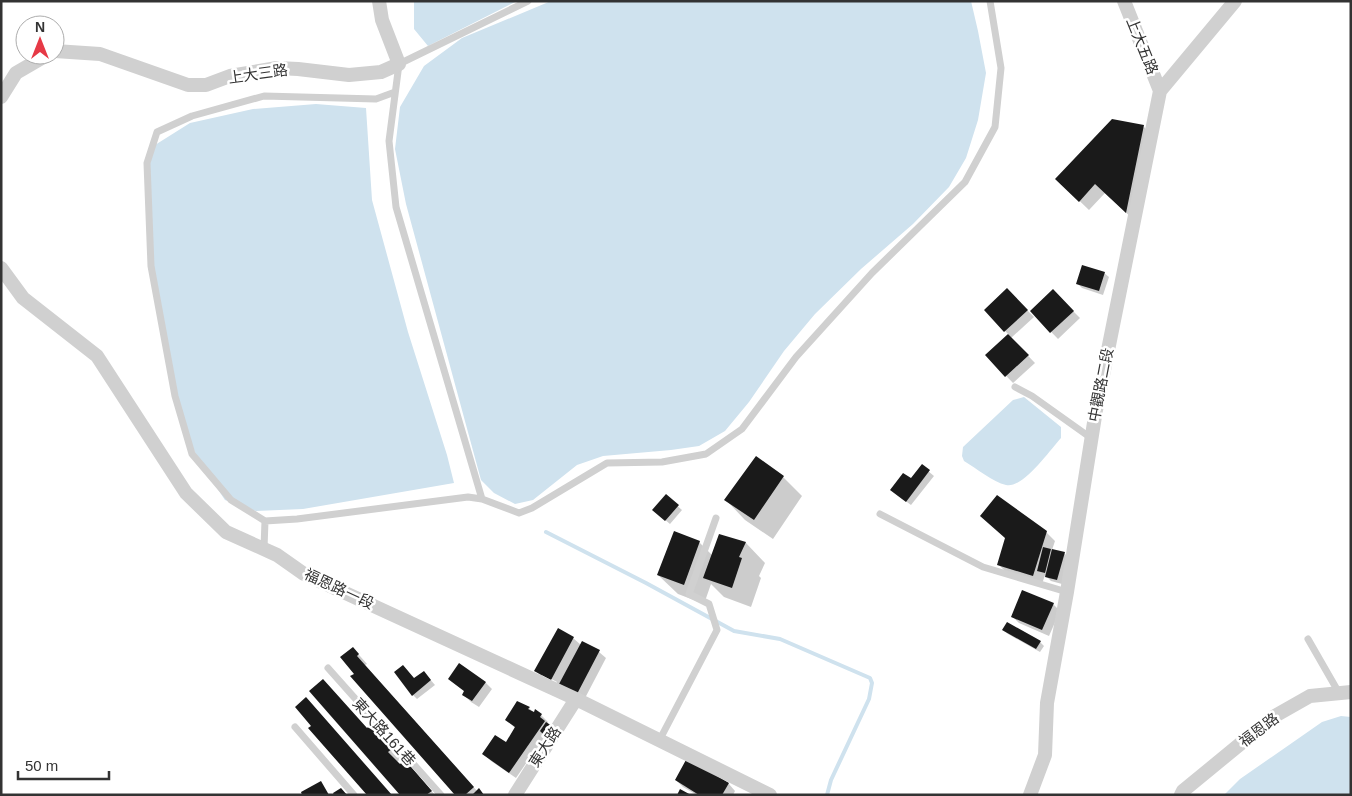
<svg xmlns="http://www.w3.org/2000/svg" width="1352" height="796" font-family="Helvetica,'Noto Sans TC',sans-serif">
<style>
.water{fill:#cfe2ee}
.shadow{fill:#0003;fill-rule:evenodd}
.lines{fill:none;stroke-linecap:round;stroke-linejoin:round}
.stream{stroke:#cfe2ee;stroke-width:4}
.building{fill:#1a1a1a}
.lane{stroke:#d0d0d0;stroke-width:7}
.street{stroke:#d0d0d0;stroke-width:14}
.labels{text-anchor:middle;stroke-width:5;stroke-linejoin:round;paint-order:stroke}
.street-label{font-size:15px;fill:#333;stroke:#fff}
</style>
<rect width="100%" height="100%" fill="#fff"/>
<!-- water -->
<path class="water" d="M414 1H517L428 46 414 29Z
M551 1H971L978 31 986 73 978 120 966 158 949 187 913 224 861 269 815 314 784 351 749 402 725 431 699 446 671 450 603 456 577 465 533 500 515 504 494 493 481 480 406 204 395 149 400 107 424 66 462 38Z
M316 104 366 108 372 200 408 332 447 455 454 483 303 509 256 511 225 500 199 461 180 420 154 286 146 177 155 145 190 123 253 109Z
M1024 397 1061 427V438C1050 450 1023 489 1006 485 993 482 976 468 964 461L962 456 963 447 1013 400Z
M1341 716 1351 717V795H1224L1240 779 1322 722Z"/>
<!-- shadow -->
<path class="shadow" d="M1144 127 1153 136 1135 221 1105 193 1089 210 1066 188Z
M1104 273 1109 277 1103 295 1082 288 1078 284Z
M1007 290 1034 317 1011 338 1035 363 1013 383 987 356 1009 335 985 310Z
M1053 291 1080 318 1058 339 1031 311Z
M922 466 934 476 911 505 896 494 911 480Z
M783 477 802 496 773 539 745 520 726 500Z
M666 496 682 510 670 524 658 514Z
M1046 532 1055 541 1052 550 1064 553 1068 557 1062 584 1051 581 1045 575 1042 584 1008 574 999 565Z
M720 535 746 543 765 563 759 576 761 578 751 607 724 597 711 584 704 604 678 594 658 575 699 542 713 556Z
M1053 604 1060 611 1049 636 1019 623 1012 616Z
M1003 630 1040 642 1044 646 1040 652 1008 634Z
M573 638 581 645 599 652 606 658 584 700 543 678 536 671ZM542 674 557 682 556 684 542 677Z
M353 648 367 664 365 665 477 791 484 795H457L355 674Z
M428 677 435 685 417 699 413 695 414 679Z
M449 679 486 683 492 689 479 707 471 702 464 695 465 692Z
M517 703 529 708 534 713 541 715 548 722 547 724 551 727 516 778 491 761 484 754 507 744 516 729 507 720Z
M381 734 401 758 397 762 400 766 414 771 435 795H402Z
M688 760 729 784 735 791 733 795H697L683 787 676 780Z"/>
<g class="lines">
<!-- stream -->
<path class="stream" d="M546 532 646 583 734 631 780 639 870 678 872 683 869 699 831 780 827 795"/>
</g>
<!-- building -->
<path class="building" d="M1112 119 1144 125 1126 213 1095 184 1079 202 1055 179Z
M1082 265 1105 272 1099 291 1076 284Z
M1007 288 1028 310 1004 332 984 310Z
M1053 289 1074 311 1050 333 1030 311Z
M1008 334 1029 355 1005 377 985 355Z
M756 456 784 476 754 520 724 500Z
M922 464 930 470 906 502 890 490 903 473 911 478Z
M666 494 679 505 665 521 652 510Z
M997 495 1047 531 1033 576 997 565 1005 538 980 516Z
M674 531 700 541 684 585 657 575Z
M719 534 746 542 739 557 742 558 732 588 703 578Z
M1043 547 1051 549 1045 573 1037 571Z
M1052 549 1065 552 1057 580 1045 577Z
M1022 590 1054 603 1042 630 1011 617Z
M1007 622 1041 641 1036 649 1002 630Z
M558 628 574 637 551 680 534 671Z
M582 641 600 650 577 694 559 684Z
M353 647 359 654 357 656 474 787 465 795H455L350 676 354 674 340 657Z
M459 663 486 682 472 701 462 695 464 691 448 679Z
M403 665 414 678 424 671 431 680 412 696 394 672Z
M323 679 367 728 372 723 393 748 388 752 400 764 405 760 432 791 426 795H400L309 691Z
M306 697 392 795H367L308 728 311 726 295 707Z
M517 701 530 707 528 709 534 712 535 709 542 714 540 717 545 721 509 773 482 754 495 735 506 742 515 727 505 720Z
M546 722 552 726 544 735 540 731Z
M687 758 729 783 722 795H699L675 780Z
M321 781 329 795H302L301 792Z
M341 788 347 795H334L333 793Z
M479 788 484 795H472Z
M680 789 691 795H677Z"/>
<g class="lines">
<!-- lane -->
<path class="lane" d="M395 92 376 99 264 96 192 116 157 132 147 163 151 266 175 396 192 454 231 500 265 521 297 519 468 497 482 499 519 513 532 508 607 463 662 462 706 454 742 429 796 357 872 273 965 182 995 127 1001 68 990 1
M1015 387 1032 396 1091 438
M482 499 396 207 389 141 399 64 528 1
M880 514 983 567 1067 592
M264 548 265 521
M1308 639 1339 693
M328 668 441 795
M295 727 354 795
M659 741 717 630 709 604 689 594 716 518"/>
<!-- street -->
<path class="street" d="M1124 1 1160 91
M55 51 100 54 188 85H206L230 76 277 68 298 69 349 75 381 72 399 64 382 20 379 1
M1 97 16 73 47 55
M1 268 23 298 97 356 186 493 226 532 277 555 304 574 576 699 770 795
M515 795 576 699
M1030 795 1045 755 1047 703 1067 592 1096 410 1160 91 1235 1
M1181 795 1183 791 1273 717 1310 696 1351 692"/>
</g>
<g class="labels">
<!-- street labels -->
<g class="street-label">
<text transform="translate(1142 46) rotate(68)" y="5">上大五路</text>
<text transform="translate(258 74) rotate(-8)" y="5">上大三路</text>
<text transform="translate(1101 385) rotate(-79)" y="5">中觀路二段</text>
<text transform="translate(339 589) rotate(25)" y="5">福恩路一段</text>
<text transform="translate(1259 730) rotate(-37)" y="5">福恩路</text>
<text transform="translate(384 732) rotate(48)" y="5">東大路161巷</text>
<text transform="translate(545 747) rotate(-57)" y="5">東大路</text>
</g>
</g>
<!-- border -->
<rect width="1352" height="796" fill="none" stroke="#333333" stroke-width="5"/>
<!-- north arrow -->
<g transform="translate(40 40)"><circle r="24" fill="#ffffff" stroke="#adadad"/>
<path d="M0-4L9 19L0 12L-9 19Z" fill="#e63946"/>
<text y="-8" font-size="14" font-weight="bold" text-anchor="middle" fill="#333333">N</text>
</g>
<!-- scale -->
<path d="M18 771v8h91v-8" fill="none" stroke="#333333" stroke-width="2.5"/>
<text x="25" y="771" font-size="15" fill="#333333" stroke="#ffffff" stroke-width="4" paint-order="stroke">50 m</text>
</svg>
